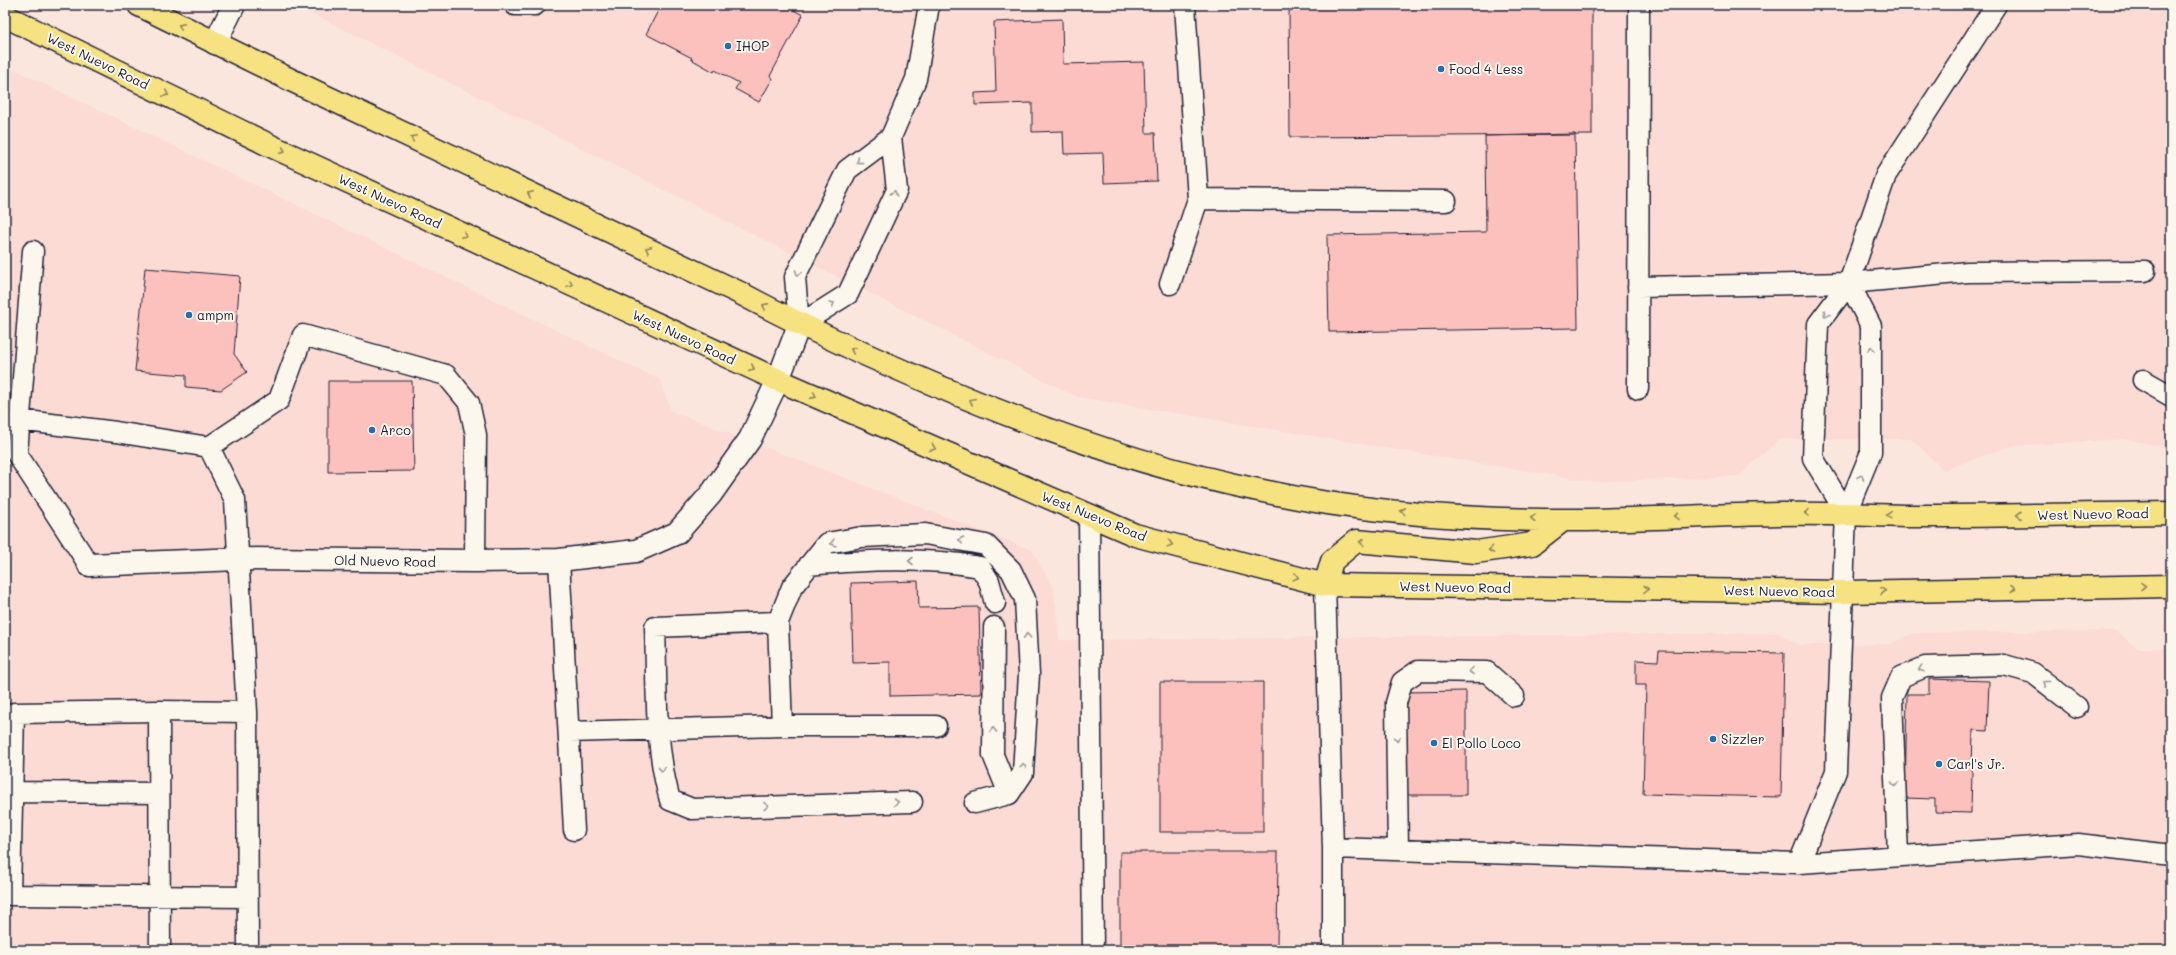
<svg xmlns="http://www.w3.org/2000/svg" width="2176" height="955" font-family="Mali,sans-serif">
<style>
.built{fill:#fbdbd4}
.building{fill:#fcc0bd;stroke:#22223b}
.lines{fill:none;stroke-linecap:round;stroke-linejoin:round}
.service-casing{stroke:#22223b;stroke-width:23}
.minor-casing{stroke:#22223b;stroke-width:25}
.primary-casing{stroke:#22223b;stroke-width:25}
.service{stroke:#fbf7ec;stroke-width:20}
.minor{stroke:#fbf7ec;stroke-width:22}
.primary{stroke:#f6e281;stroke-width:22}
.oneway{stroke:#8c825e}
.oneway2{stroke:#99979c}
.poi-dot{fill:#1f6fb2;stroke:#fbf7ec;stroke-width:1.5}
.labels{text-anchor:middle;stroke-width:4;stroke-linejoin:round;paint-order:stroke}
.poi-label{font-size:13px;fill:#22223b;stroke:#fbf7ec;text-anchor:start}
.street-label{font-size:13px;fill:#22223b;stroke:#fbf7ec}
</style>
<rect width="100%" height="100%" fill="#fbe6de"/>
<filter id="ink" filterUnits="userSpaceOnUse"><feTurbulence type="fractalNoise" baseFrequency=".025" numOctaves="2"/><feDisplacementMap in="SourceGraphic" scale="8" xChannelSelector="R" yChannelSelector="G"/><feConvolveMatrix kernelMatrix="1 2 1 2 8 2 1 2 1" color-interpolation-filters="sRGB"/></filter>
<g filter="url(#ink)">
<!-- built -->
<path class="built" d="M314 5H2171V448L2124 439 2011 446 1944 470 1911 439H1779L1739 476 1594 482 1077 397 313 14Z
M5 65 660 380 671 411 1032 550 1054 589 1059 640 1778 633 1798 645 1889 644 1915 633 2116 631 2137 648H2171V950H5Z"/>
<!-- building -->
<path class="building" d="M661 5H784L803 15 770 76 773 78 759 102 735 89 739 83 715 70 714 72 691 59 692 58 646 34Z
M1289 5H1592V135L1290 137Z
M1062 19 1063 64 1144 62 1146 133H1155L1157 181 1104 183 1103 153 1064 154 1063 131 1032 132V103L975 105V93L996 92 994 22Z
M1575 134 1578 328 1329 332 1327 235 1486 232 1485 136Z
M145 268 240 276 234 354 247 372 221 390 186 387V375L135 371Z
M328 381H412L414 471 328 472Z
M918 581 919 608 979 607 981 694 890 696V662L853 663 851 583Z
M1659 651 1784 653 1781 797 1643 794 1646 685H1636V660L1658 661Z
M1929 679 1989 681 1987 731 1973 730 1971 813 1935 812V799L1905 798 1907 694H1929Z
M1160 682H1263V832H1160Z
M1466 691V795H1403V692Z
M1120 852H1278L1277 950H1120Z"/>
<g class="lines">
<defs>
<path id="service" d="M515 5H535
M891 137 847 170 795 277 799 325 848 294 897 190 891 137 916 79 929 5
M1198 199 1446 201
M33 251 17 454 89 565
M1170 284 1198 199 1185 5
M1638 287 1849 283 1968 272 2145 271
M2143 380 2171 396
M1638 389 1639 5
M19 420 116 432 209 447 235 500 247 712 248 950
M209 447 279 400 303 335 446 375 469 403 476 435 475 561
M1846 513 1813 458 1818 324 1849 283 1886 175 1996 5
M1089 515 1093 950
M559 560 574 830
M809 565C865 560 924 557 980 567L989 581 995 603
M1325 585 1333 848V950
M778 622 655 627C657 684 654 744 670 800L692 809 912 802
M994 627 993 755 1009 794
M159 711 247 712
M782 726 778 622 792 587 827 543 862 537 925 534 986 545 1011 570 1025 599 1029 674 1023 773 1009 794 975 803
M569 732 782 726H936
M12 792 159 793
M1333 848 1799 863 2078 844 2171 855
M1398 850 1396 703 1402 682 1418 671 1487 672 1514 696
M1898 856 1892 698 1901 677 1925 667 2004 665 2033 673 2077 707
M1799 863 1836 771 1846 513 1871 452V326L1849 283
M160 950C160 870 159 790 159 711L14 713 10 895 248 897"/>
<path id="minor" d="M215 43 234 5
M89 565 239 559 475 561 559 560 636 551 677 533 711 494 750 439 778 380 799 325"/>
<path id="primary" d="M139 5 293 81 740 293C803 327 867 356 933 384 1040 430 1149 468 1263 491 1360 512 1466 520 1565 520 1636 520 1708 515 1779 514 1824 513 1868 515 1912 516 1998 516 2085 514 2171 513
M5 16 271 146 778 380 1135 535 1325 585 1844 592 2171 586
M1325 585 1332 561 1356 541 1476 552 1532 544 1563 520"/>
</defs>
<!-- service casing -->
<use href="#service" class="service-casing"/>
<!-- minor casing -->
<use href="#minor" class="minor-casing"/>
<!-- primary casing -->
<use href="#primary" class="primary-casing"/>
<!-- service -->
<use href="#service" class="service"/>
<!-- minor -->
<use href="#minor" class="minor"/>
<!-- primary -->
<use href="#primary" class="primary"/>
</g>
<!-- one-way arrows -->
<defs><path id="oneway-chevron" d="M-2-3.5L2.5 0L-2 3.5" fill="none" stroke-width="1.6" stroke-linecap="round" stroke-linejoin="round"/></defs>
<g class="oneway">
<use href="#oneway-chevron" transform="translate(181 26) rotate(-153)"/>
<use href="#oneway-chevron" transform="translate(166 94) rotate(26)"/>
<use href="#oneway-chevron" transform="translate(413 138) rotate(-155)"/>
<use href="#oneway-chevron" transform="translate(283 151) rotate(25)"/>
<use href="#oneway-chevron" transform="translate(530 194) rotate(-155)"/>
<use href="#oneway-chevron" transform="translate(464 235) rotate(25)"/>
<use href="#oneway-chevron" transform="translate(648 249) rotate(-155)"/>
<use href="#oneway-chevron" transform="translate(570 284) rotate(25)"/>
<use href="#oneway-chevron" transform="translate(765 306) rotate(-152)"/>
<use href="#oneway-chevron" transform="translate(853 350) rotate(-155)"/>
<use href="#oneway-chevron" transform="translate(752 368) rotate(25)"/>
<use href="#oneway-chevron" transform="translate(814 396) rotate(24)"/>
<use href="#oneway-chevron" transform="translate(972 401) rotate(-157)"/>
<use href="#oneway-chevron" transform="translate(933 448) rotate(23)"/>
<use href="#oneway-chevron" transform="translate(1403 511) rotate(-174)"/>
<use href="#oneway-chevron" transform="translate(1807 513) rotate(180)"/>
<use href="#oneway-chevron" transform="translate(1889 515) rotate(-178)"/>
<use href="#oneway-chevron" transform="translate(2019 515) rotate(179)"/>
<use href="#oneway-chevron" transform="translate(1677 516) rotate(178)"/>
<use href="#oneway-chevron" transform="translate(1533 518) rotate(-178)"/>
<use href="#oneway-chevron" transform="translate(1362 542) rotate(-177)"/>
<use href="#oneway-chevron" transform="translate(1170 544) rotate(15)"/>
<use href="#oneway-chevron" transform="translate(1491 550) rotate(172)"/>
<use href="#oneway-chevron" transform="translate(1296 577) rotate(15)"/>
<use href="#oneway-chevron" transform="translate(2143 586) rotate(-1)"/>
<use href="#oneway-chevron" transform="translate(1646 589) rotate(1)"/>
<use href="#oneway-chevron" transform="translate(2013 589) rotate(-1)"/>
<use href="#oneway-chevron" transform="translate(1883 591) rotate(-1)"/>
</g>
<g class="oneway2">
<use href="#oneway-chevron" transform="translate(859 161) rotate(143)"/>
<use href="#oneway-chevron" transform="translate(894 193) rotate(-72)"/>
<use href="#oneway-chevron" transform="translate(798 273) rotate(111)"/>
<use href="#oneway-chevron" transform="translate(832 304) rotate(-32)"/>
<use href="#oneway-chevron" transform="translate(1826 314) rotate(127)"/>
<use href="#oneway-chevron" transform="translate(1871 349) rotate(-90)"/>
<use href="#oneway-chevron" transform="translate(1861 477) rotate(-68)"/>
<use href="#oneway-chevron" transform="translate(961 540) rotate(-169)"/>
<use href="#oneway-chevron" transform="translate(833 543) rotate(164)"/>
<use href="#oneway-chevron" transform="translate(911 561) rotate(180)"/>
<use href="#oneway-chevron" transform="translate(1027 636) rotate(-93)"/>
<use href="#oneway-chevron" transform="translate(1921 669) rotate(161)"/>
<use href="#oneway-chevron" transform="translate(1471 671) rotate(-180)"/>
<use href="#oneway-chevron" transform="translate(2046 683) rotate(-142)"/>
<use href="#oneway-chevron" transform="translate(993 730) rotate(-90)"/>
<use href="#oneway-chevron" transform="translate(1397 739) rotate(89)"/>
<use href="#oneway-chevron" transform="translate(1023 766) rotate(-86)"/>
<use href="#oneway-chevron" transform="translate(662 769) rotate(84)"/>
<use href="#oneway-chevron" transform="translate(1895 784) rotate(88)"/>
<use href="#oneway-chevron" transform="translate(896 802) rotate(-2)"/>
<use href="#oneway-chevron" transform="translate(766 806) rotate(-2)"/>
</g>
</g>
<!-- markers -->
<g class="poi-dot">
<circle cx="728" cy="46" r="4"/>
<circle cx="1441" cy="69" r="4"/>
<circle cx="189" cy="315" r="4"/>
<circle cx="372" cy="430" r="4"/>
<circle cx="1713" cy="739" r="4"/>
<circle cx="1434" cy="743" r="4"/>
<circle cx="1939" cy="764" r="4"/>
</g>
<g class="labels">
<!-- poi labels -->
<g class="poi-label">
<text x="736" y="51">IHOP</text>
<text x="1449" y="74">Food 4 Less</text>
<text x="197" y="320">ampm</text>
<text x="380" y="435">Arco</text>
<text x="1721" y="744">Sizzler</text>
<text x="1442" y="748">El Pollo Loco</text>
<text x="1947" y="769">Carl's Jr.</text>
</g>
<!-- street labels -->
<g class="street-label">
<text transform="translate(98 61) rotate(26)" y="5">West Nuevo Road</text>
<text transform="translate(390 201) rotate(25)" y="5">West Nuevo Road</text>
<text transform="translate(684 337) rotate(25)" y="5">West Nuevo Road</text>
<text transform="translate(2093 514) rotate(-1)" y="5">West Nuevo Road</text>
<text transform="translate(1094 516) rotate(22)" y="5">West Nuevo Road</text>
<text transform="translate(385 561) rotate(1)" y="5">Old Nuevo Road</text>
<text transform="translate(1455 587) rotate(1)" y="5">West Nuevo Road</text>
<text transform="translate(1779 591) rotate(1)" y="5">West Nuevo Road</text>
</g>
</g>
<!-- margin -->
<rect width="2176" height="955" fill="none" stroke="#fbf7ec" stroke-width="20"/>
<rect x="10" y="10" width="2156" height="935" fill="none" stroke="#22223b" stroke-width="1.5" filter="url(#ink)"/>
</svg>
